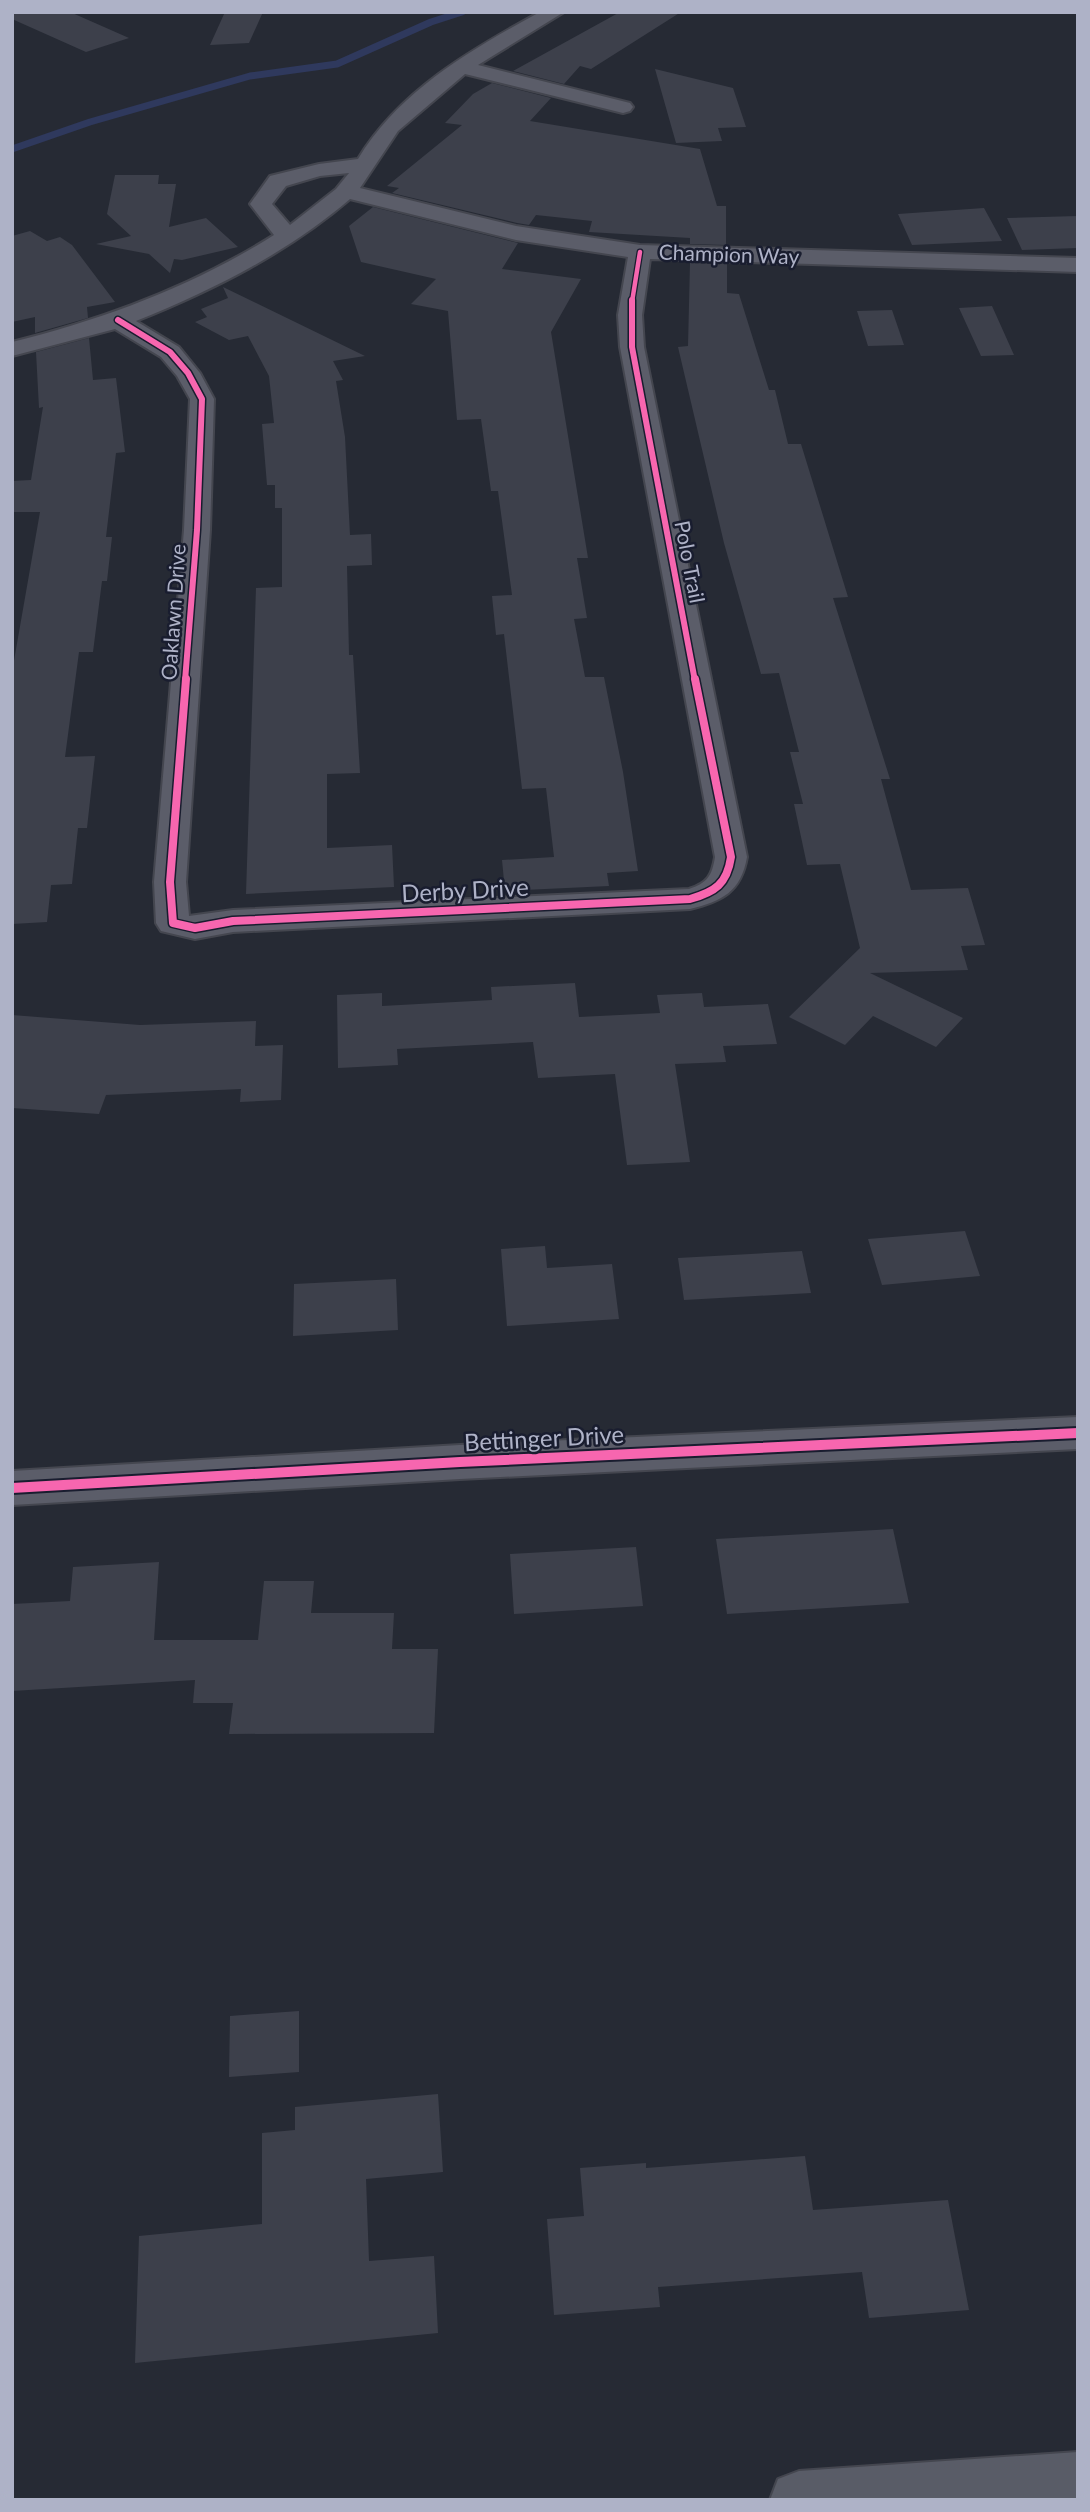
<svg xmlns="http://www.w3.org/2000/svg" width="1090" height="2512" font-family="Lato,sans-serif">
<style>
.lines{fill:none;stroke-linecap:round;stroke-linejoin:round}
.stream{stroke:#2f395d;stroke-width:7}
.building{fill:#3d404b}
.street-casing{stroke:#44464f;stroke-width:4}
.secondary-casing{stroke:#44464f;stroke-width:4}
.street{fill:#5b5d69;fill-rule:evenodd}
.secondary{fill:#595c67;fill-rule:evenodd}
.cycleway-far3-casing{stroke:#191d2f;stroke-width:7}
.cycleway-far2-casing{stroke:#191d2f;stroke-width:9}
.cycleway-far1-casing{stroke:#191d2f;stroke-width:11}
.cycleway-casing{stroke:#191d2f;stroke-width:14}
.cycleway-far3{stroke:#f766af;stroke-width:4.5}
.cycleway-far2{stroke:#f766af;stroke-width:6}
.cycleway-far1{stroke:#f766af;stroke-width:8}
.cycleway{stroke:#f766af;stroke-width:10}
.labels{text-anchor:middle;stroke-width:5;stroke-linejoin:round;paint-order:stroke}
.far-street-label{font-size:21px;fill:#aeb2c7;stroke:#191d2f}
.street-label{font-size:24px;fill:#aeb2c7;stroke:#191d2f}
</style>
<rect width="100%" height="100%" fill="#262a34"/>
<g class="lines">
<!-- stream -->
<path class="stream" d="M12 149 90 122 250 76 337 64 431 22 462 12"/>
</g>
<!-- building -->
<path class="building" d="M12 12H70L129 38 86 52 12 19Z
M225 12H263L249 43 210 45Z
M620 12H681L591 69 580 66 564 84 513 71Z
M655 69 733 88 746 127 718 128 722 141 676 143Z
M492 83 551 98 530 121 700 149 717 206H726V245L690 244V238L589 232 592 221 536 215 529 225 517 223 392 193 399 188 387 186 462 125 445 123 473 94Z
M115 175H159L158 184H176L169 227 206 218 238 247 182 260 174 259 170 273 149 254 96 244 131 236 107 214Z
M373 207 518 243 502 269 581 279 551 332 588 558H577L587 618 574 619 585 677H604L623 772 638 871 607 873 609 886 505 891 502 860 554 857 546 788 522 789 504 634 496 635 492 596 512 595 498 491H491L481 419 457 420 448 311 411 304 436 279 361 262 349 226Z
M984 208 1002 241 912 245 898 214Z
M1078 216V248L1022 250 1007 218Z
M30 231 47 241 60 237 72 245 115 302 87 307 88 318 35 333V317L12 322V236Z
M690 263 727 264V293L739 294 769 390H775L788 444H801L848 597 833 598 890 779H881L911 890 968 888 985 945 961 946 968 970 870 973 963 1018 936 1047 873 1016 845 1045 789 1017 860 948 840 864 807 865 794 804H803L790 752H799L779 673 761 674 724 543 678 347 688 346Z
M223 287 365 356 333 361 343 380 336 381 345 437 350 535 371 534 372 565 347 566 349 655H353L360 773 327 774V848L392 845 394 887 246 894 256 588 282 587V508H275V485H267L262 424 274 423 269 376 248 336 229 340 195 322 207 317 201 309 228 298Z
M992 306 1014 355 981 356 959 308Z
M892 310 904 345 868 346 857 311Z
M89 338 93 380 116 378 125 452 116 453 106 537H112L107 581H102L93 652H79L65 757 95 756 87 828H78L72 884 51 885 47 922 12 924V672L40 512H12V481L31 480 43 407 39 408 36 352Z
M575 983 579 1017 660 1013 657 995 702 993 704 1007 768 1004 777 1044 723 1046 726 1062 675 1064 690 1162 627 1165 615 1074 538 1078 533 1042 397 1049 398 1065 338 1068 337 995 382 993V1006L492 1000 491 987Z
M12 1015 140 1025 256 1021 255 1046 283 1045 281 1100 240 1102 241 1089 106 1095 99 1114 12 1108Z
M965 1231 980 1276 882 1285 868 1239Z
M545 1246 547 1268 612 1264 619 1319 507 1326 501 1249Z
M802 1251 811 1293 684 1300 678 1258Z
M396 1279 398 1330 293 1336 294 1284Z
M893 1529 909 1603 727 1614 716 1539Z
M636 1547 643 1606 514 1614 510 1554Z
M159 1562 154 1640H258L264 1581H314L311 1613H394L392 1649H438L434 1733 229 1734 233 1703H193L195 1680 12 1691V1604L70 1601 73 1567Z
M299 2011V2072L229 2077 230 2016Z
M438 2094 443 2172 366 2179 369 2261 434 2256 438 2333 135 2363 139 2236 262 2224V2133L295 2130V2107Z
M805 2156 813 2210 948 2200 969 2310 869 2318 862 2272 658 2287 660 2307 554 2315 547 2219 584 2216 580 2168 646 2163V2168Z"/>
<g class="lines">
<defs>
<path id="street" d="M540 12H564L478 65 630 103 633 107 630 111 623 113 465 74 398 131 360 188 516 226 640 245 1078 258V272L650 259 642 315 644 347 747 857C741 892 722 901 690 909L233 932 195 939 161 931 156 923 154 882 184 530 190 399 177 376 161 357 115 329 12 356V342C105 319 193 286 274 235L250 204 270 176 319 164 358 159C399 91 472 49 540 12ZM349 173 336 189 290 225 272 204 286 186 320 176ZM350 199 516 240 628 257 618 315 620 347 715 857C712 876 707 883 689 889L233 910 189 916 186 882 210 530 214 399 200 373 179 347 136 321C213 290 287 253 350 199Z
M1078 1417V1449L460 1479 12 1505V1471L460 1445Z"/>
<path id="secondary" d="M1078 2452V2500H770L778 2479 799 2471Z"/>
</defs>
<!-- street casing -->
<use href="#street" class="street-casing"/>
<!-- secondary casing -->
<use href="#secondary" class="secondary-casing"/>
<!-- street -->
<use href="#street" class="street"/>
<!-- secondary -->
<use href="#secondary" class="secondary"/>
<defs>
<path id="cycleway-far3" d="M632 302 640 252"/>
<path id="cycleway-far2" d="M632 300V347L695 681
M118 320 170 352 188 373 202 399 197 530 185 681"/>
<path id="cycleway-far1" d="M186 679 170 882 173 923 195 928 233 921 690 899C715 892 727 884 731 857L695 679"/>
<path id="cycleway" d="M12 1488 460 1462 1078 1433"/>
</defs>
<!-- cycleway-far3 casing -->
<use href="#cycleway-far3" class="cycleway-far3-casing"/>
<!-- cycleway-far2 casing -->
<use href="#cycleway-far2" class="cycleway-far2-casing"/>
<!-- cycleway-far1 casing -->
<use href="#cycleway-far1" class="cycleway-far1-casing"/>
<!-- cycleway casing -->
<use href="#cycleway" class="cycleway-casing"/>
<!-- cycleway-far3 -->
<use href="#cycleway-far3" class="cycleway-far3"/>
<!-- cycleway-far2 -->
<use href="#cycleway-far2" class="cycleway-far2"/>
<!-- cycleway-far1 -->
<use href="#cycleway-far1" class="cycleway-far1"/>
<!-- cycleway -->
<use href="#cycleway" class="cycleway"/>
</g>
<g class="labels">
<!-- far-street labels -->
<g class="far-street-label">
<text transform="translate(729 255) rotate(2)" y="7">Champion Way</text>
<text transform="translate(689 562) rotate(79)" y="7">Polo Trail</text>
<text transform="translate(174 612) rotate(-86)" y="7">Oaklawn Drive</text>
</g>
<!-- street labels -->
<g class="street-label">
<text transform="translate(465 891) rotate(-3)" y="8">Derby Drive</text>
<text transform="translate(544 1439) rotate(-3)" y="8">Bettinger Drive</text>
</g>
</g>
<!-- border -->
<rect width="1090" height="2512" fill="none" stroke="#aeb2c7" stroke-width="28"/>
</svg>
